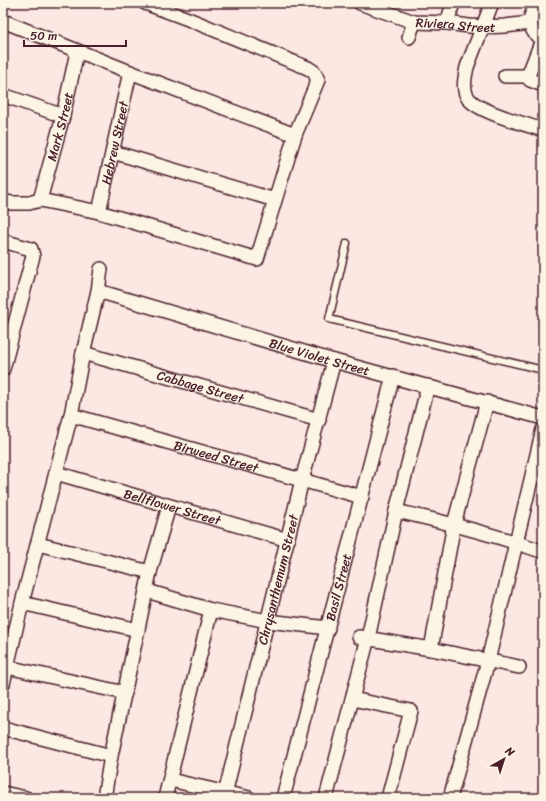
<svg xmlns="http://www.w3.org/2000/svg" width="546" height="801" font-family="Sriracha,sans-serif">
<style>
.lines{fill:none;stroke-linecap:round;stroke-linejoin:round}
.lane-casing{stroke:#4a1f2b;stroke-width:9}
.street-casing{stroke:#4a1f2b;stroke-width:16}
.lane{stroke:#fcf5e5;stroke-width:6}
.street{stroke:#fcf5e5;stroke-width:13}
.labels{text-anchor:middle;stroke-width:3;stroke-linejoin:round;paint-order:stroke}
.street-label{font-size:13px;fill:#4a1f2b;stroke:#fcf5e5}
</style>
<rect width="100%" height="100%" fill="#fce7e3"/>
<filter id="ink" filterUnits="userSpaceOnUse"><feTurbulence type="fractalNoise" baseFrequency=".025" numOctaves="2"/><feDisplacementMap in="SourceGraphic" scale="8" xChannelSelector="R" yChannelSelector="G"/><feConvolveMatrix kernelMatrix="1 2 1 2 8 2 1 2 1" color-interpolation-filters="sRGB"/></filter>
<g filter="url(#ink)">
<g class="lines">
<defs>
<path id="lane" d="M347 243 329 319 543 370"/>
<g id="street">
<path id="s1" d="M360 3 414 22 447 23 469 26 483 27 505 26 530 23"/>
<path d="M492 3 467 67C465 77 462 89 468 98 478 112 525 124 543 130"/>
<path d="M543 3C526 10 527 32 543 40"/>
<path d="M3 21 130 72 295 135"/>
<path d="M447 23 453 3"/>
<path d="M409 37 414 22"/>
<path d="M542 40 528 76 530 80 543 85"/>
<path d="M505 76H528"/>
<path d="M3 95 63 116"/>
<path d="M113 152 275 200"/>
<path id="s2" d="M40 200 63 116 77 52"/>
<path d="M3 201 11 203H29L40 200 99 212 257 259 295 135 318 80 314 72 308 68 188 19 145 3"/>
<path id="s3" d="M99 212 130 72"/>
<path d="M3 241 31 249 33 256 3 369"/>
<path id="s4" d="M98 291 334 361 543 418"/>
<path id="s5" d="M83 353 319 420"/>
<path id="s6" d="M71 415 362 497"/>
<path id="s7" d="M56 473 288 540"/>
<path d="M396 511C445 522 493 534 541 551"/>
<path d="M38 544 150 572"/>
<path d="M147 591 211 610 268 621 328 628"/>
<path d="M22 603 138 630"/>
<path d="M359 637 431 649 519 667"/>
<path d="M431 649 454 524 487 402"/>
<path d="M7 667 125 693"/>
<path d="M3 684 22 603 71 415 83 353 98 291 101 269"/>
<path d="M352 699 411 711 388 798"/>
<path d="M3 728 111 756"/>
<path d="M170 780 249 798"/>
<path d="M3 793 26 798"/>
<path d="M104 798 111 756 150 572 169 506"/>
<path d="M165 798 211 610"/>
<path id="s8" d="M224 798 302 480 334 361"/>
<path id="s9" d="M283 798 393 376"/>
<path d="M326 798 368 638 396 511 428 386"/>
<path d="M450 798 488 661 543 429"/>
</g>
</defs>
<!-- lane casing -->
<use href="#lane" class="lane-casing"/>
<!-- street casing -->
<use href="#street" class="street-casing"/>
<!-- lane -->
<use href="#lane" class="lane"/>
<!-- street -->
<use href="#street" class="street"/>
</g>
</g>
<g class="labels">
<!-- street labels -->
<g class="street-label">
<text dy="5" stroke="none"><textPath href="#s1" startOffset="99">Riviera Street</textPath></text>
<text dy="5" stroke="none"><textPath href="#s2" startOffset="76">Mark Street</textPath></text>
<text dy="5" stroke="none"><textPath href="#s3" startOffset="71">Hebrew Street</textPath></text>
<text dy="5" stroke="none"><textPath href="#s4" startOffset="231">Blue Violet Street</textPath></text>
<text dy="5" stroke="none"><textPath href="#s5" startOffset="122">Cabbage Street</textPath></text>
<text dy="5" stroke="none"><textPath href="#s6" startOffset="151">Birweed Street</textPath></text>
<text dy="5" stroke="none"><textPath href="#s7" startOffset="121">Bellflower Street</textPath></text>
<text dy="5" stroke="none"><textPath href="#s8" startOffset="225">Chrysanthemum Street</textPath></text>
<text dy="5" stroke="none"><textPath href="#s9" startOffset="218">Basil Street</textPath></text>
</g>
</g>
<!-- margin -->
<rect width="546" height="801" fill="none" stroke="#fcf5e5" stroke-width="16"/>
<rect x="8" y="8" width="530" height="785" fill="none" stroke="#4a1f2b" stroke-width="1.5" filter="url(#ink)"/>
<!-- north arrow -->
<g transform="translate(504 759) rotate(39)" stroke="#fcf5e5" stroke-width="3" paint-order="stroke">
<path d="M0-3L7 15L0 10L-7 15Z" fill="#4a1f2b"/>
<text y="-6" font-size="11" font-weight="bold" text-anchor="middle" fill="#4a1f2b">N</text>
</g>
<!-- scale -->
<path d="M24 40v6h102v-6" fill="none" stroke="#4a1f2b" stroke-width="2"/>
<text x="30" y="40" font-size="12" fill="#4a1f2b" stroke="#fcf5e5" stroke-width="3" paint-order="stroke">50 m</text>
</svg>
